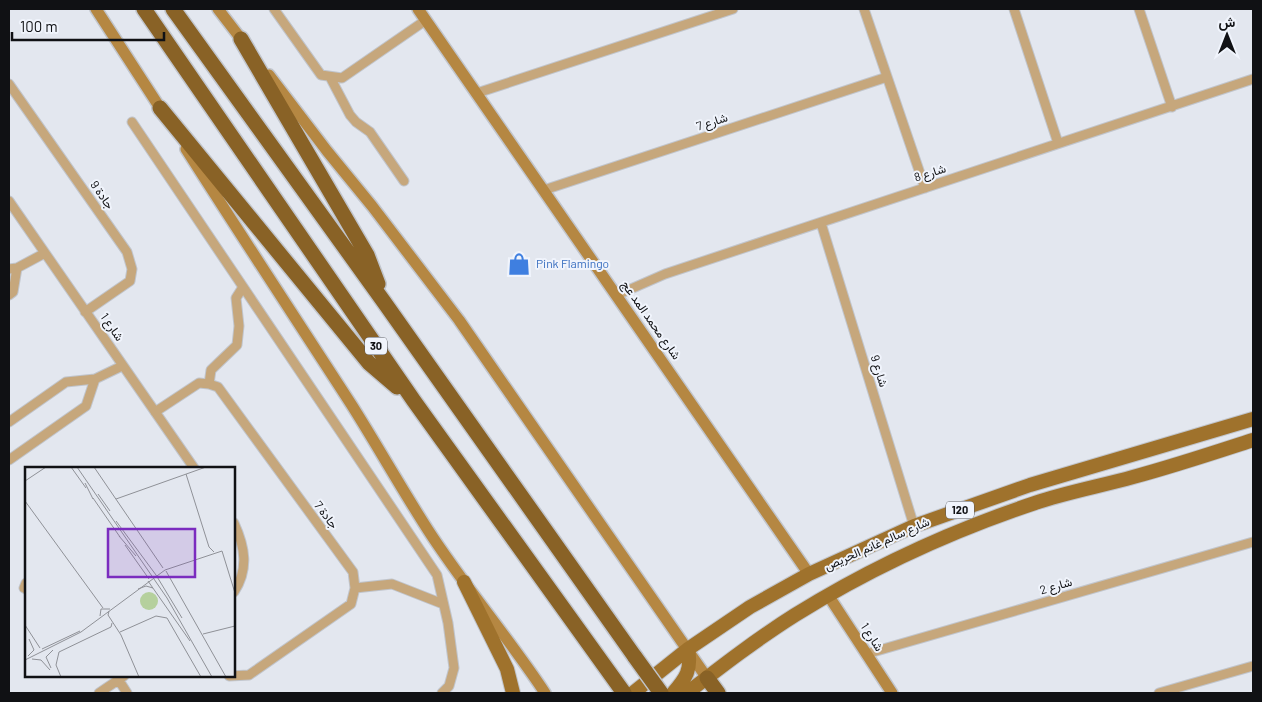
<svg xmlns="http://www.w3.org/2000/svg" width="1262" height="702" font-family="Barlow,Vazirmatn,sans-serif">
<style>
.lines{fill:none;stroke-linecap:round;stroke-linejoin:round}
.street-casing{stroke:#c1c5cc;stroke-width:11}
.secondary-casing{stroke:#c1c5cc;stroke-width:14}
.primary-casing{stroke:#c1c5cc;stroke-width:16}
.highway-casing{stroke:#c1c5cc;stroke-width:18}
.street{stroke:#c6a77c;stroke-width:9}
.secondary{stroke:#b58742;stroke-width:11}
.primary{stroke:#9f722c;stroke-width:14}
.highway{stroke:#896226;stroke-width:15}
.highway-bridge-casing{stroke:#c1c5cc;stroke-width:18;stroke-linecap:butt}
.highway-bridge{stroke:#896226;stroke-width:15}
.labels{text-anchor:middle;stroke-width:4;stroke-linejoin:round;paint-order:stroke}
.shield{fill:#f0f4fc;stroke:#53555a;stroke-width:1}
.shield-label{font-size:11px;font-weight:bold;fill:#101114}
.street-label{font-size:12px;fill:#101114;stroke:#f0f4fc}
.shop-label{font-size:12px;fill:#366cbe;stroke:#f0f4fc;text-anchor:start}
.inset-road{fill:none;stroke:#8f9197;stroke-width:1}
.view{fill:#7b2cbf;fill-opacity:0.15;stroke:#7b2cbf;stroke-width:2.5}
.inset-edge{fill:none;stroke:#101114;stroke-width:2.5}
</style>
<rect width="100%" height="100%" fill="#e3e7ef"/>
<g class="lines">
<defs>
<path id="street" d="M274 9 321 75 342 78 426 20
M864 9 925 188
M1014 9 1058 143
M1139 9 1172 107
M330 77 350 115 356 122 370 132 404 181
M9 84 127 252 132 269 130 281 85 312
M477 93 733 9
M132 122 437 575 448 623 454 668 449 686 442 693
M544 190 887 77
M9 201 194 468
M821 223 914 526
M9 269 17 268 45 253
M9 295 13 292 17 268
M617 295 665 274 1253 79
M209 384 211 370 237 345 239 326 236 298 243 287
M155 412 199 383 209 384 218 387 353 572 355 588 351 604 249 675 229 676
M9 422 66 382 95 379 122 366
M9 460 86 406 95 379
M234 523C245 547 249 569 234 592
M26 583 24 588 26 589
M355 588 392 584 443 604
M866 654 1253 542
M118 679 127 693
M99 693 124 676
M1159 693 1253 666"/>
<path id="secondary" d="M96 9 164 114
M218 9 245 44
M418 9 809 574
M269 75 327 151 372 206 459 320 707 678
M186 149C240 234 296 319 351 404 377 445 401 488 428 530 464 586 508 637 545 693
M828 595 892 693"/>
<path id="primary" d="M464 582 507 669 513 693
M633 693 688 649 750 607 809 574 914 526 1030 485 1253 419
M673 693C686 678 692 670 688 649
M687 693C722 666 757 639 795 615 869 569 951 531 1035 503 1067 492 1101 486 1133 477 1174 466 1213 453 1253 440"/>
<path id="highway" d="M144 9 414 401 624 693
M173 9 384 302 635 657
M241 39 367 255 378 284
M160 108 369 363 397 387
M707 678 718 693"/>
</defs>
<!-- street casing -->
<use href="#street" class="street-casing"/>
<!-- secondary casing -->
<use href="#secondary" class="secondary-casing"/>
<!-- primary casing -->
<use href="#primary" class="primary-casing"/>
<!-- highway casing -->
<use href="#highway" class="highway-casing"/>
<!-- street -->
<use href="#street" class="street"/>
<!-- secondary -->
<use href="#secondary" class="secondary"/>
<!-- primary -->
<use href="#primary" class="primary"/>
<!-- highway -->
<use href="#highway" class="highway"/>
<defs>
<path id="highway-bridge" d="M635 657 661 693"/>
</defs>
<!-- highway-bridge casing -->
<use href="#highway-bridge" class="highway-bridge-casing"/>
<!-- highway-bridge -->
<use href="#highway-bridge" class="highway-bridge"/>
</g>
<!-- icons -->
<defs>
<symbol id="shop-bare" viewBox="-9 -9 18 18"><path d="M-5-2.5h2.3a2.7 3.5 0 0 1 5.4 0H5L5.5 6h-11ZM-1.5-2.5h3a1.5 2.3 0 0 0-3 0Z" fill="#3f7fe0" stroke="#f0f4fc" stroke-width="2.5" paint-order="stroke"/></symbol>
</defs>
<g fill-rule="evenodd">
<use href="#shop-bare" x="503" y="248" width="32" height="32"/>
</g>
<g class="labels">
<!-- shield labels -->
<g class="shield">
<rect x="365" y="337.5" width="22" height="17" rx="4"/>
<rect x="946" y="501.5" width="28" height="17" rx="4"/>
</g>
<g class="shield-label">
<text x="376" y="350">30</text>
<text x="960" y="514">120</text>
</g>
<!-- street labels -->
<g class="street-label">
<text transform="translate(712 122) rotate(-18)" y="4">شارع 7</text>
<text transform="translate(930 173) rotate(-18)" y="4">شارع 8</text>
<text transform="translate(102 195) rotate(55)" y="4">جادة 9</text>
<text transform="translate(651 320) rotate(55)" y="4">شارع محمد المد عج</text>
<text transform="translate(112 327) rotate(55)" y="4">شارع 1</text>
<text transform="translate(879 371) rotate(73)" y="4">شارع 9</text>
<text transform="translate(326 515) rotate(53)" y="4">جادة 7</text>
<text transform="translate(877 544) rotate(-24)" y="4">شارع سالم غانم الحريص</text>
<text transform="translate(1056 586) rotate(-16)" y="4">شارع 2</text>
<text transform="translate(872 637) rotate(57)" y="4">شارع 1</text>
</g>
<!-- shop labels -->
<g class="shop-label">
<text x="536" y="268">Pink Flamingo</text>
</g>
</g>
<!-- overview -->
<g transform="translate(25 467)">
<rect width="210" height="210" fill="#e3e7ef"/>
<path d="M115 134a9 9 0 1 1 18 0a9 9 0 1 1-18 0Z" fill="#b5d09d"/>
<path class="inset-road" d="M46 0 61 21M52 0 142 131 187 210M69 0 138 101M161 7 184 80 189 85M0 14 21 0M60 16 68 32M73 27 85 44M68 31 95 70M91 32 181 0M0 34 78 141M91 54 131 108M94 69 111 89M100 78 124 112M197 84 210 126M141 104 201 210M131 108 157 151M123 114 165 174M113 122 121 119 128 121M84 144 83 148 96 168 114 210M75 149 76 142H85M0 158 15 181M95 165 131 149 142 151 176 210M178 167 210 159M17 182 55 164M3 189 9 183 4 172M7 192 16 193 25 203M0 193 56 165 140 103 197 84M26 201 21 190 28 183M36 210 31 198 34 185 86 160 87 156"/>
<path class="view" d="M83 62H170V110H83Z"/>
<rect width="210" height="210" class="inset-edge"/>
</g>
<!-- border -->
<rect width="1262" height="702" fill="none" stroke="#101114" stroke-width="20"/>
<!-- north arrow -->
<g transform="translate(1227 35)" stroke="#f0f4fc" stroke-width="4" paint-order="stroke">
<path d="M0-4L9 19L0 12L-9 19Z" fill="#101114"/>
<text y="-8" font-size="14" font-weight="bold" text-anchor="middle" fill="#101114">ش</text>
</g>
<!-- scale -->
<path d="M12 32v8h152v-8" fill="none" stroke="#101114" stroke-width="2.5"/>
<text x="20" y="32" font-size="15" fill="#101114" stroke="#f0f4fc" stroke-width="4" paint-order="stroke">100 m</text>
</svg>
